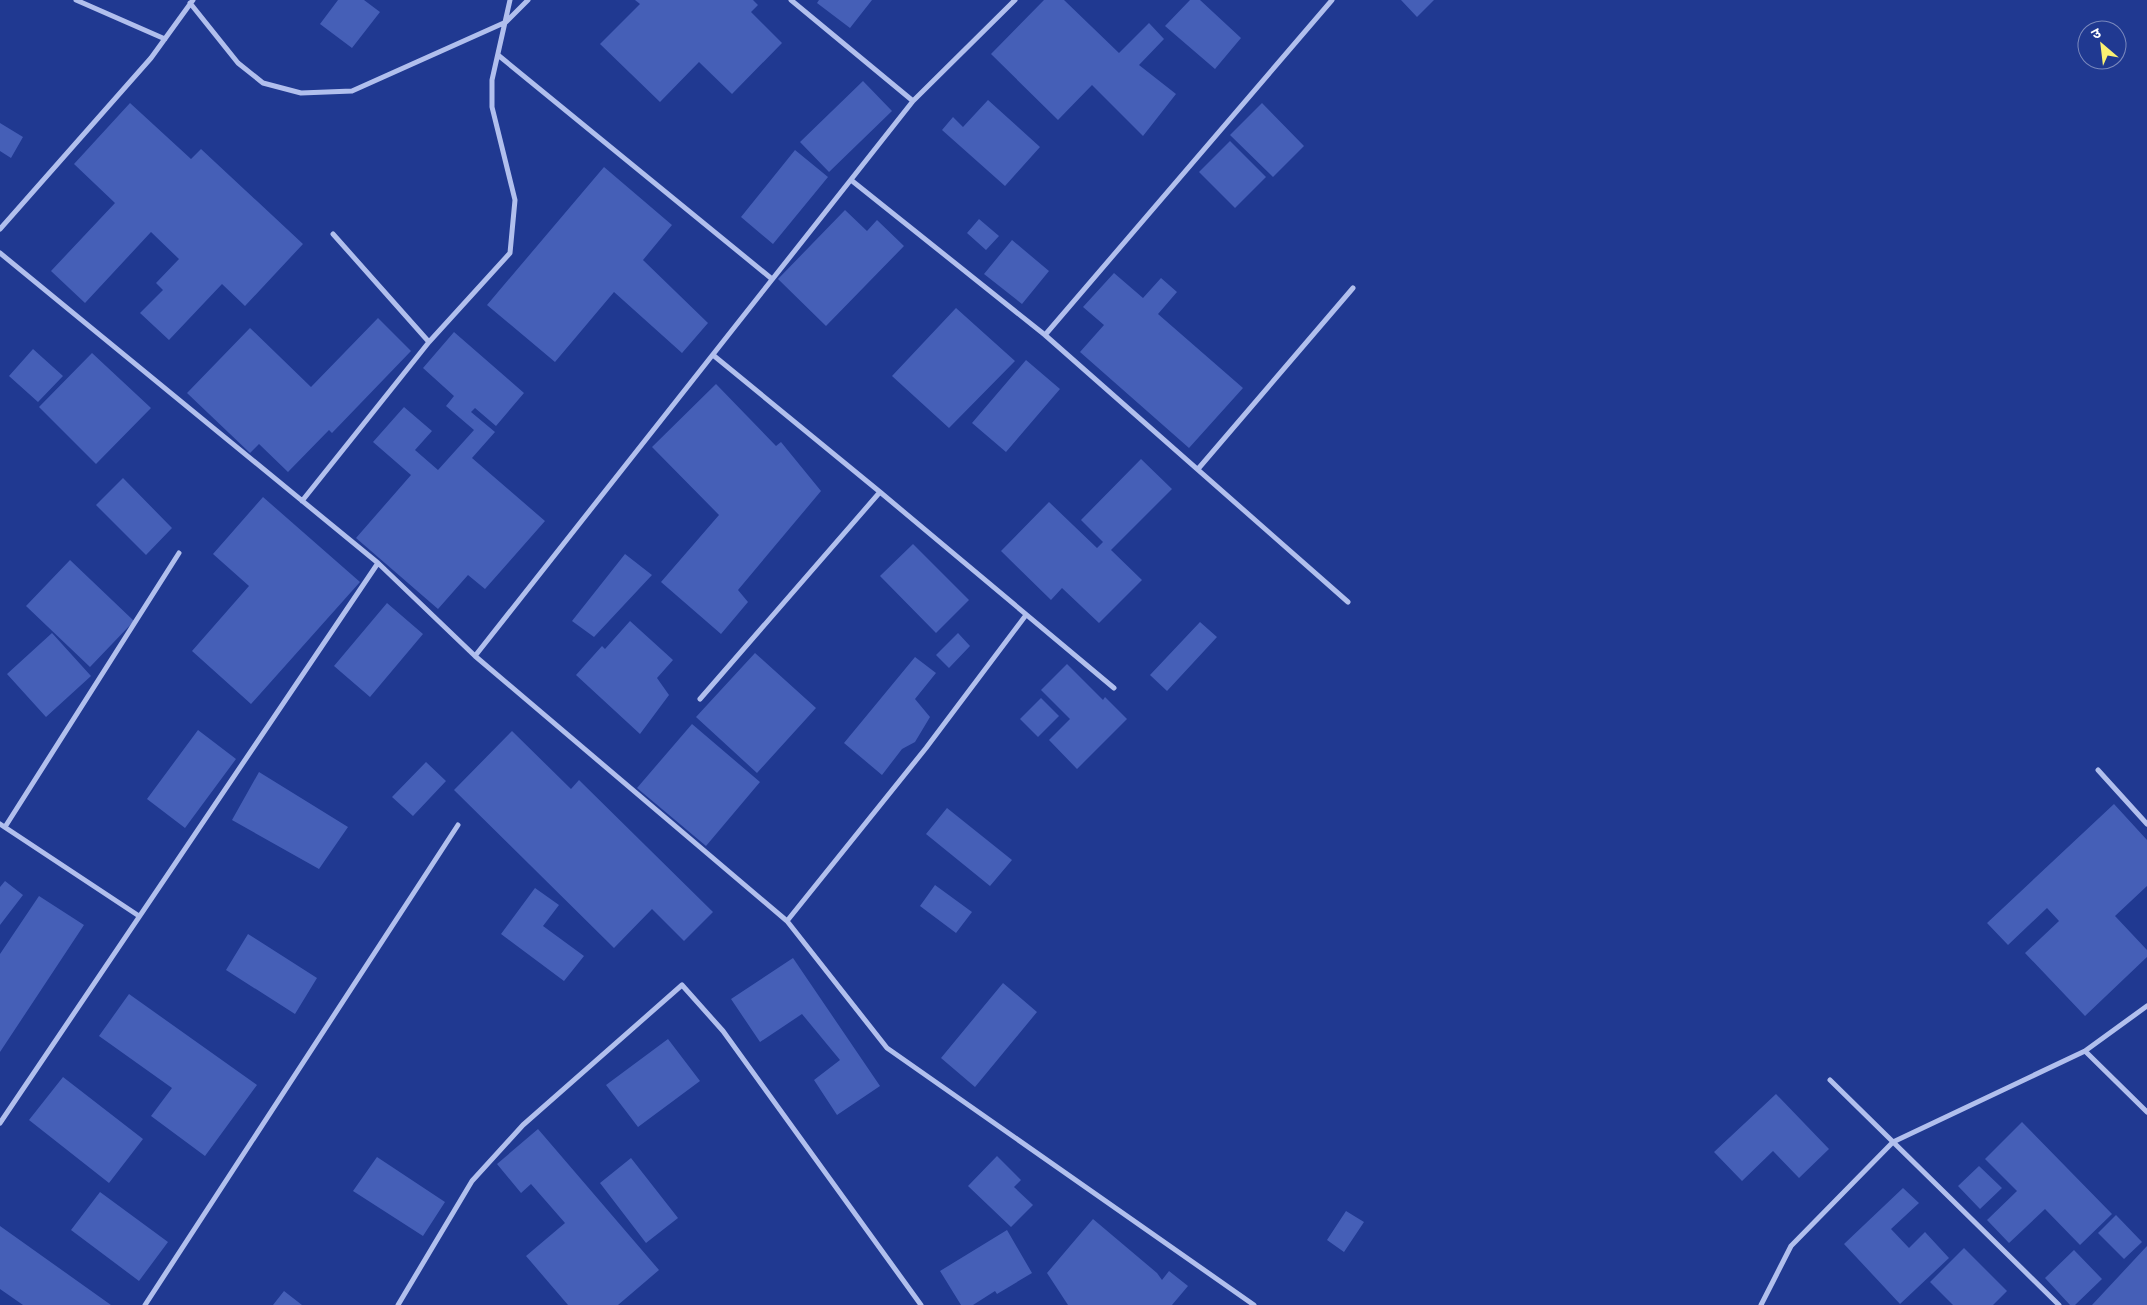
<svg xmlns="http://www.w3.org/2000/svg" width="2147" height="1305" font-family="'DejaVu Sans','Noto Sans Devanagari',sans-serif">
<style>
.building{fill:#455fb7}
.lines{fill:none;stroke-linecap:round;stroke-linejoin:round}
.minor{stroke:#b1bfed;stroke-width:5}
</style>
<rect width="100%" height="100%" fill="#203991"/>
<!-- building -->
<path class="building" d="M338 0H364L380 12 352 48 320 24Z
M635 0H753L758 5 751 12 782 43 732 94 699 62 660 102 600 44 640 4Z
M819 0H872L850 28 817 3Z
M1044 0H1064L1119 53 1149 23 1164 39 1139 65 1176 94 1143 136 1092 85 1058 120 991 54Z
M1190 0H1200L1241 38 1215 69 1165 26Z
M1401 0H1434L1417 17Z
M863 81 892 111 829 172 800 142Z
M988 100 1040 147 1005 186 942 130 953 117 963 127Z
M130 103 191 159 201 149 303 244 245 306 222 284 169 340 140 313 163 290 156 283 179 259 151 232 85 303 51 271 115 203 74 164Z
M1262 103 1304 146 1273 177 1230 135Z
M0 123 23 137 11 158 0 151Z
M1230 141 1266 177 1235 208 1199 172Z
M795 150 828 177 773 244 741 217Z
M604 167 672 225 643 260 708 323 682 353 614 292 555 362 487 305Z
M845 210 867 231 877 220 904 246 826 326 778 279Z
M979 219 999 236 986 250 967 233Z
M1012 240 1049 271 1022 304 984 274Z
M1114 273 1143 298 1161 278 1177 292 1158 314 1243 388 1189 448 1080 352 1104 325 1083 307Z
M956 308 1015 361 949 428 892 376Z
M378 318 411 351 332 433 329 430 288 472 259 444 250 453 187 393 250 328 311 387Z
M454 332 524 393 496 426 475 408 471 412 495 432 472 458 545 521 485 589 468 575 438 609 356 538 411 475 373 442 404 407 432 431 415 450 438 470 474 430 446 406 454 396 423 368Z
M33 349 63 376 38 402 9 376Z
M92 353 151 408 96 464 39 407Z
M1026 360 1060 389 1006 452 972 423Z
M716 384 776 446 781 442 821 491 738 590 748 602 721 634 661 582 719 515 652 447Z
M1141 459 1172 489 1111 550 1142 580 1099 623 1062 588 1051 600 1001 551 1049 502 1097 548 1103 542 1081 520Z
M123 478 172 528 146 555 96 505Z
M263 497 360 582 251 704 192 651 249 586 213 554Z
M913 544 969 600 936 633 880 576Z
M625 554 652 575 594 637 572 621Z
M70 560 134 621 90 667 26 606Z
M387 603 423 634 370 697 334 666Z
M630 621 673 660 657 678 669 695 640 734 576 675 602 646 605 649Z
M1200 622 1217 637 1167 691 1150 675Z
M52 633 91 676 46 717 7 674Z
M958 633 970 646 949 668 936 655Z
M755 653 816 708 757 773 696 717Z
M915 657 936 673 915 699 930 717 915 742 902 749 882 775 844 743Z
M1067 664 1103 700 1105 697 1127 719 1077 769 1049 740 1070 719 1041 690Z
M1041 698 1059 716 1038 737 1020 719Z
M692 724 760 782 706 846 637 788Z
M198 730 236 759 185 828 147 799Z
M512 731 571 789 579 780 713 912 684 941 652 909 614 948 454 790Z
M426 762 446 781 413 816 392 797Z
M259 772 348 827 319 869 232 820Z
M2114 804 2147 840V886L2115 916 2147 950V957L2085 1016 2025 953 2059 921 2047 908 2008 945 1987 923Z
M947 808 1012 860 990 886 926 834Z
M5 881 23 895 0 925V887Z
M935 885 972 912 956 933 920 906Z
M535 888 559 905 543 926 584 956 564 981 501 934Z
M39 896 84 925 0 1052V954Z
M248 934 317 978 295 1014 226 970Z
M793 958 880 1086 837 1115 814 1080 840 1060 802 1014 760 1042 731 999Z
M1003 983 1037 1012 975 1087 941 1058Z
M129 994 257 1085 205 1156 151 1116 172 1088 99 1036Z
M668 1039 700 1081 638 1127 606 1085Z
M63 1077 143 1139 109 1183 29 1120Z
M1776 1094 1829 1149 1799 1178 1773 1151 1742 1181 1714 1152Z
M2022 1122 2112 1214 2080 1245 2045 1209 2009 1243 1987 1220 2017 1191 1985 1159Z
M538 1129 659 1270 618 1305H568L526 1256 565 1223 531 1184 521 1193 497 1164Z
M997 1156 1021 1180 1014 1187 1033 1205 1011 1227 968 1186Z
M377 1157 445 1202 423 1236 353 1191Z
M631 1158 678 1218 646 1243 600 1183Z
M1979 1166 2002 1188 1980 1209 1958 1186Z
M1903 1188 1919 1203 1891 1229 1909 1248 1925 1232 1949 1258 1900 1304 1844 1244Z
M100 1192 168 1242 139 1281 71 1230Z
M1346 1211 1364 1222 1344 1252 1327 1240Z
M2116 1215 2142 1242 2124 1259 2098 1233Z
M1093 1219 1157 1273 1162 1280 1169 1271 1188 1286 1172 1305H1068L1047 1273Z
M0 1226 111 1305H23L0 1289Z
M1007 1230 1032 1273 997 1294 995 1291 973 1305H961L940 1271Z
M2147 1246V1305H2092Z
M1964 1248 2007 1291 1993 1305H1953L1930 1282Z
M2074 1250 2102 1279 2075 1305H2070L2045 1278Z
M284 1291 302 1305H273Z"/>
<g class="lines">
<!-- minor -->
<path class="minor" d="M76 0 165 39
M791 0 913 101
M190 3 238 63 263 83 301 93 352 91 506 22 528 0
M498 55 772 279
M851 180 1045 335 1348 602
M0 229 151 58 193 0
M333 234 429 342
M0 253 378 563
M1045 335 1332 0
M1198 469 1353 288
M880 492 1114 688
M302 501 429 342 510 253 515 200 492 107V80L510 0
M475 656 913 101 1015 0
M700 699 880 492 713 355
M2098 770 2147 824
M0 824 139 916
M5 827 179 553
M787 921 926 748 1026 615
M2085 1051 2147 1006
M1830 1080 2059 1305
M0 1123 378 563 475 656 787 921 887 1048 1254 1305
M145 1305 458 825
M398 1305 472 1181 523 1125 682 985 723 1031 921 1305
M1761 1305 1791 1246 1893 1142 2085 1051 2147 1112"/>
</g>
<!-- north arrow -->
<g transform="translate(2102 45) rotate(332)"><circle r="24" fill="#203991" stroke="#7988bd"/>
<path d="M0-4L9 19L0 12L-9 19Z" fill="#faf172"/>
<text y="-8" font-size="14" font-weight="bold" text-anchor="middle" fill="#ffffff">उ</text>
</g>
</svg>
